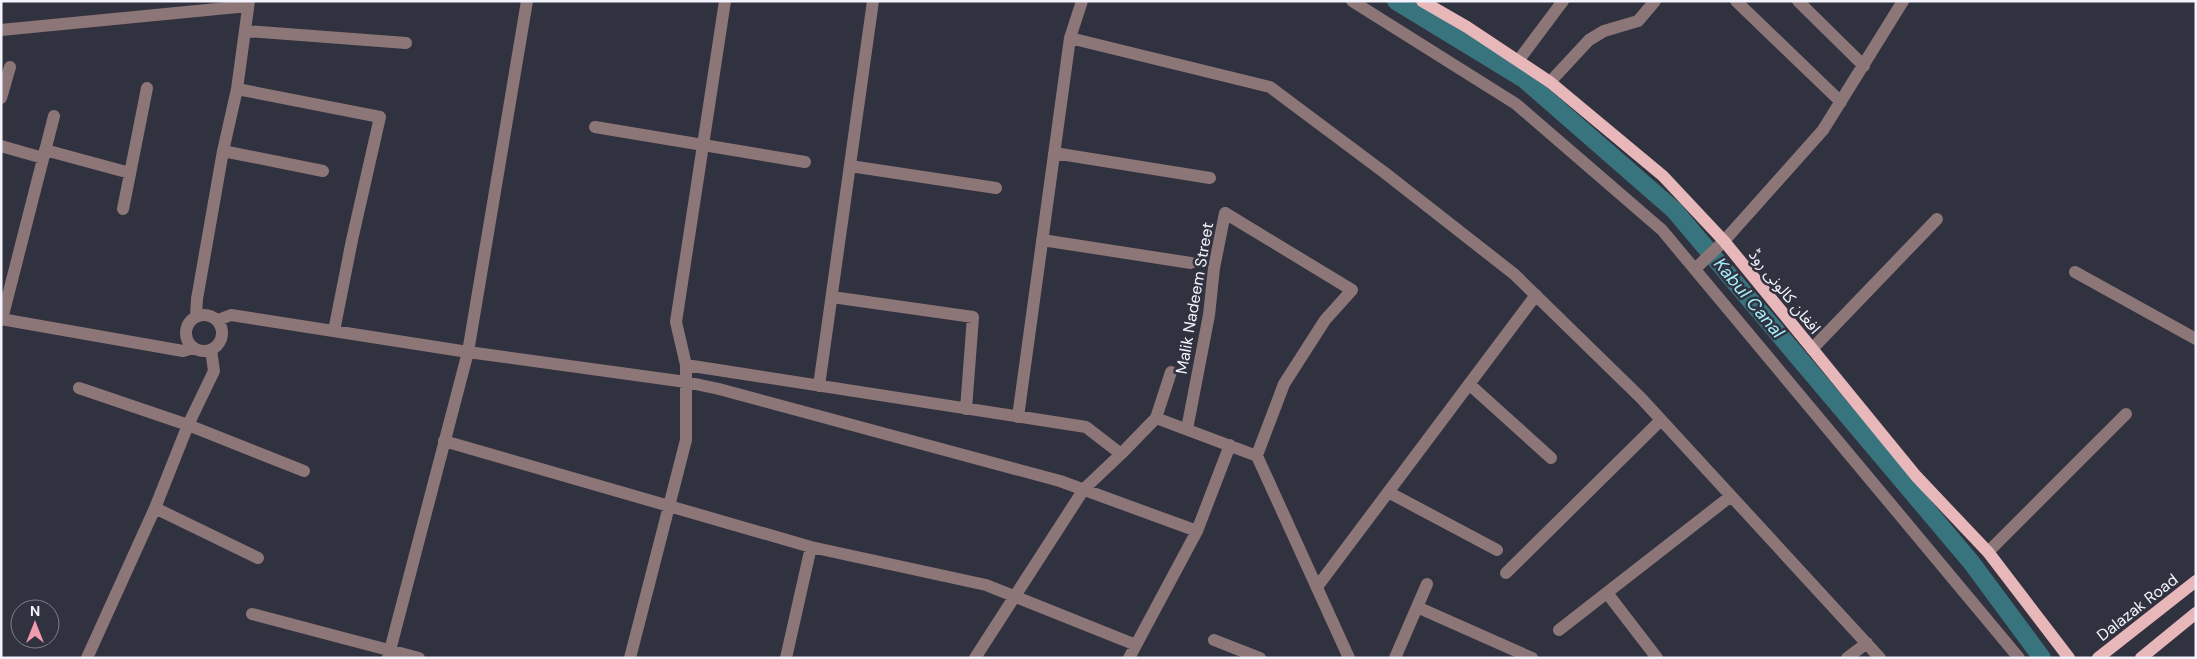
<svg xmlns="http://www.w3.org/2000/svg" width="2197" height="659" font-family="'DM Sans','Noto Sans Arabic',sans-serif">
<style>
.lines{fill:none;stroke-linecap:round;stroke-linejoin:round}
.canal{stroke:#37747e;stroke-width:18}
.minor{stroke:#8d7677;stroke-width:12}
.major{stroke:#e7b7ba;stroke-width:12}
.labels{text-anchor:middle;stroke-width:5;stroke-linejoin:round;paint-order:stroke}
.street-label{font-size:16px;fill:#f2f3fc;stroke:#31323f}
.water-label{font-size:18px;font-style:italic;fill:#a4effc;stroke:#31323f}
</style>
<rect width="100%" height="100%" fill="#31323f"/>
<g class="lines">
<!-- canal -->
<path class="canal" d="M1396 1 1524 79 1674 210 1971 562 2042 658"/>
<!-- minor -->
<path class="minor" d="M1352 1 1516 104 1662 230 2019 658
M1736 1 1841 102
M1798 1 1864 66
M1 30 248 6
M246 31 406 43
M1070 38 1270 87 1385 173 1514 274 1641 398 1880 658
M1518 61 1563 1
M1550 82 1589 40 1604 31 1638 21 1655 1
M237 89 380 117 352 240 334 331
M1 98 10 67
M595 127 805 162
M1 146 43 158
M45 150 130 173
M223 151 323 171
M1054 153 1210 178
M850 166 996 188
M123 209 147 88
M1042 240 1191 263
M1695 269 1724 241 1823 130 1903 1
M2075 272 2196 339
M832 297 973 317 966 409
M186 333a18 18 0 1 1 36 0a18 18 0 1 1-36 0Z
M196 316 197 299 223 151 237 89 249 1
M1 319 183 351 193 348
M2 319 54 116
M218 320 231 315 468 352 686 382 719 389 1060 481 1197 531
M1812 349 1937 219
M686 365 1086 427 1121 454
M1469 384 1551 458
M819 386 873 1
M79 388 188 425 304 471
M1018 417 1070 38 1082 1
M1156 418 1257 456 1349 658
M1187 429 1209 315 1214 268 1225 213 1352 290 1325 320 1284 384 1257 455
M444 441 811 547 986 585 1136 645
M1388 492 1497 550
M155 508 258 558
M1988 552 2126 414
M1506 573 1661 420
M1317 587 1536 295
M1607 593 1657 658
M1417 607 1532 658
M252 614 419 658
M1559 630 1731 496
M1214 640 1260 658
M87 658 155 508 188 425 214 371 211 350
M388 658 468 352 527 1
M630 658 686 440V365L676 322 725 1
M786 658 811 547
M975 658 1084 489 1121 454 1156 418 1171 372
M1129 658 1197 531 1230 445
M1395 658 1427 584
M1847 658 1867 643"/>
<!-- major -->
<path class="major" d="M1422 1 1467 27 1550 82 1663 176 1724 241 1916 476 1988 552 2069 658
M2098 658 2196 581
M2141 658 2196 613"/>
</g>
<g class="labels">
<!-- street labels -->
<g class="street-label">
<text transform="translate(1785 291) rotate(51)" y="6">افغان کالونی روڈ</text>
<text transform="translate(1194 298) rotate(-80)" y="6">Malik Nadeem Street</text>
<text transform="translate(2137 607) rotate(-38)" y="6">Dalazak Road</text>
</g>
<!-- water labels -->
<g class="water-label">
<text transform="translate(1749 298) rotate(50)" y="6">Kabul Canal</text>
</g>
</g>
<!-- border -->
<rect width="2197" height="659" fill="none" stroke="#f2f3fc" stroke-width="5"/>
<!-- north arrow -->
<g transform="translate(35 624)"><circle r="24" fill="#31323f" stroke="#7e7f8b"/>
<path d="M0-4L9 19L0 12L-9 19Z" fill="#f29ab0"/>
<text y="-8" font-size="14" font-weight="bold" text-anchor="middle" fill="#f2f3fc">N</text>
</g>
</svg>
